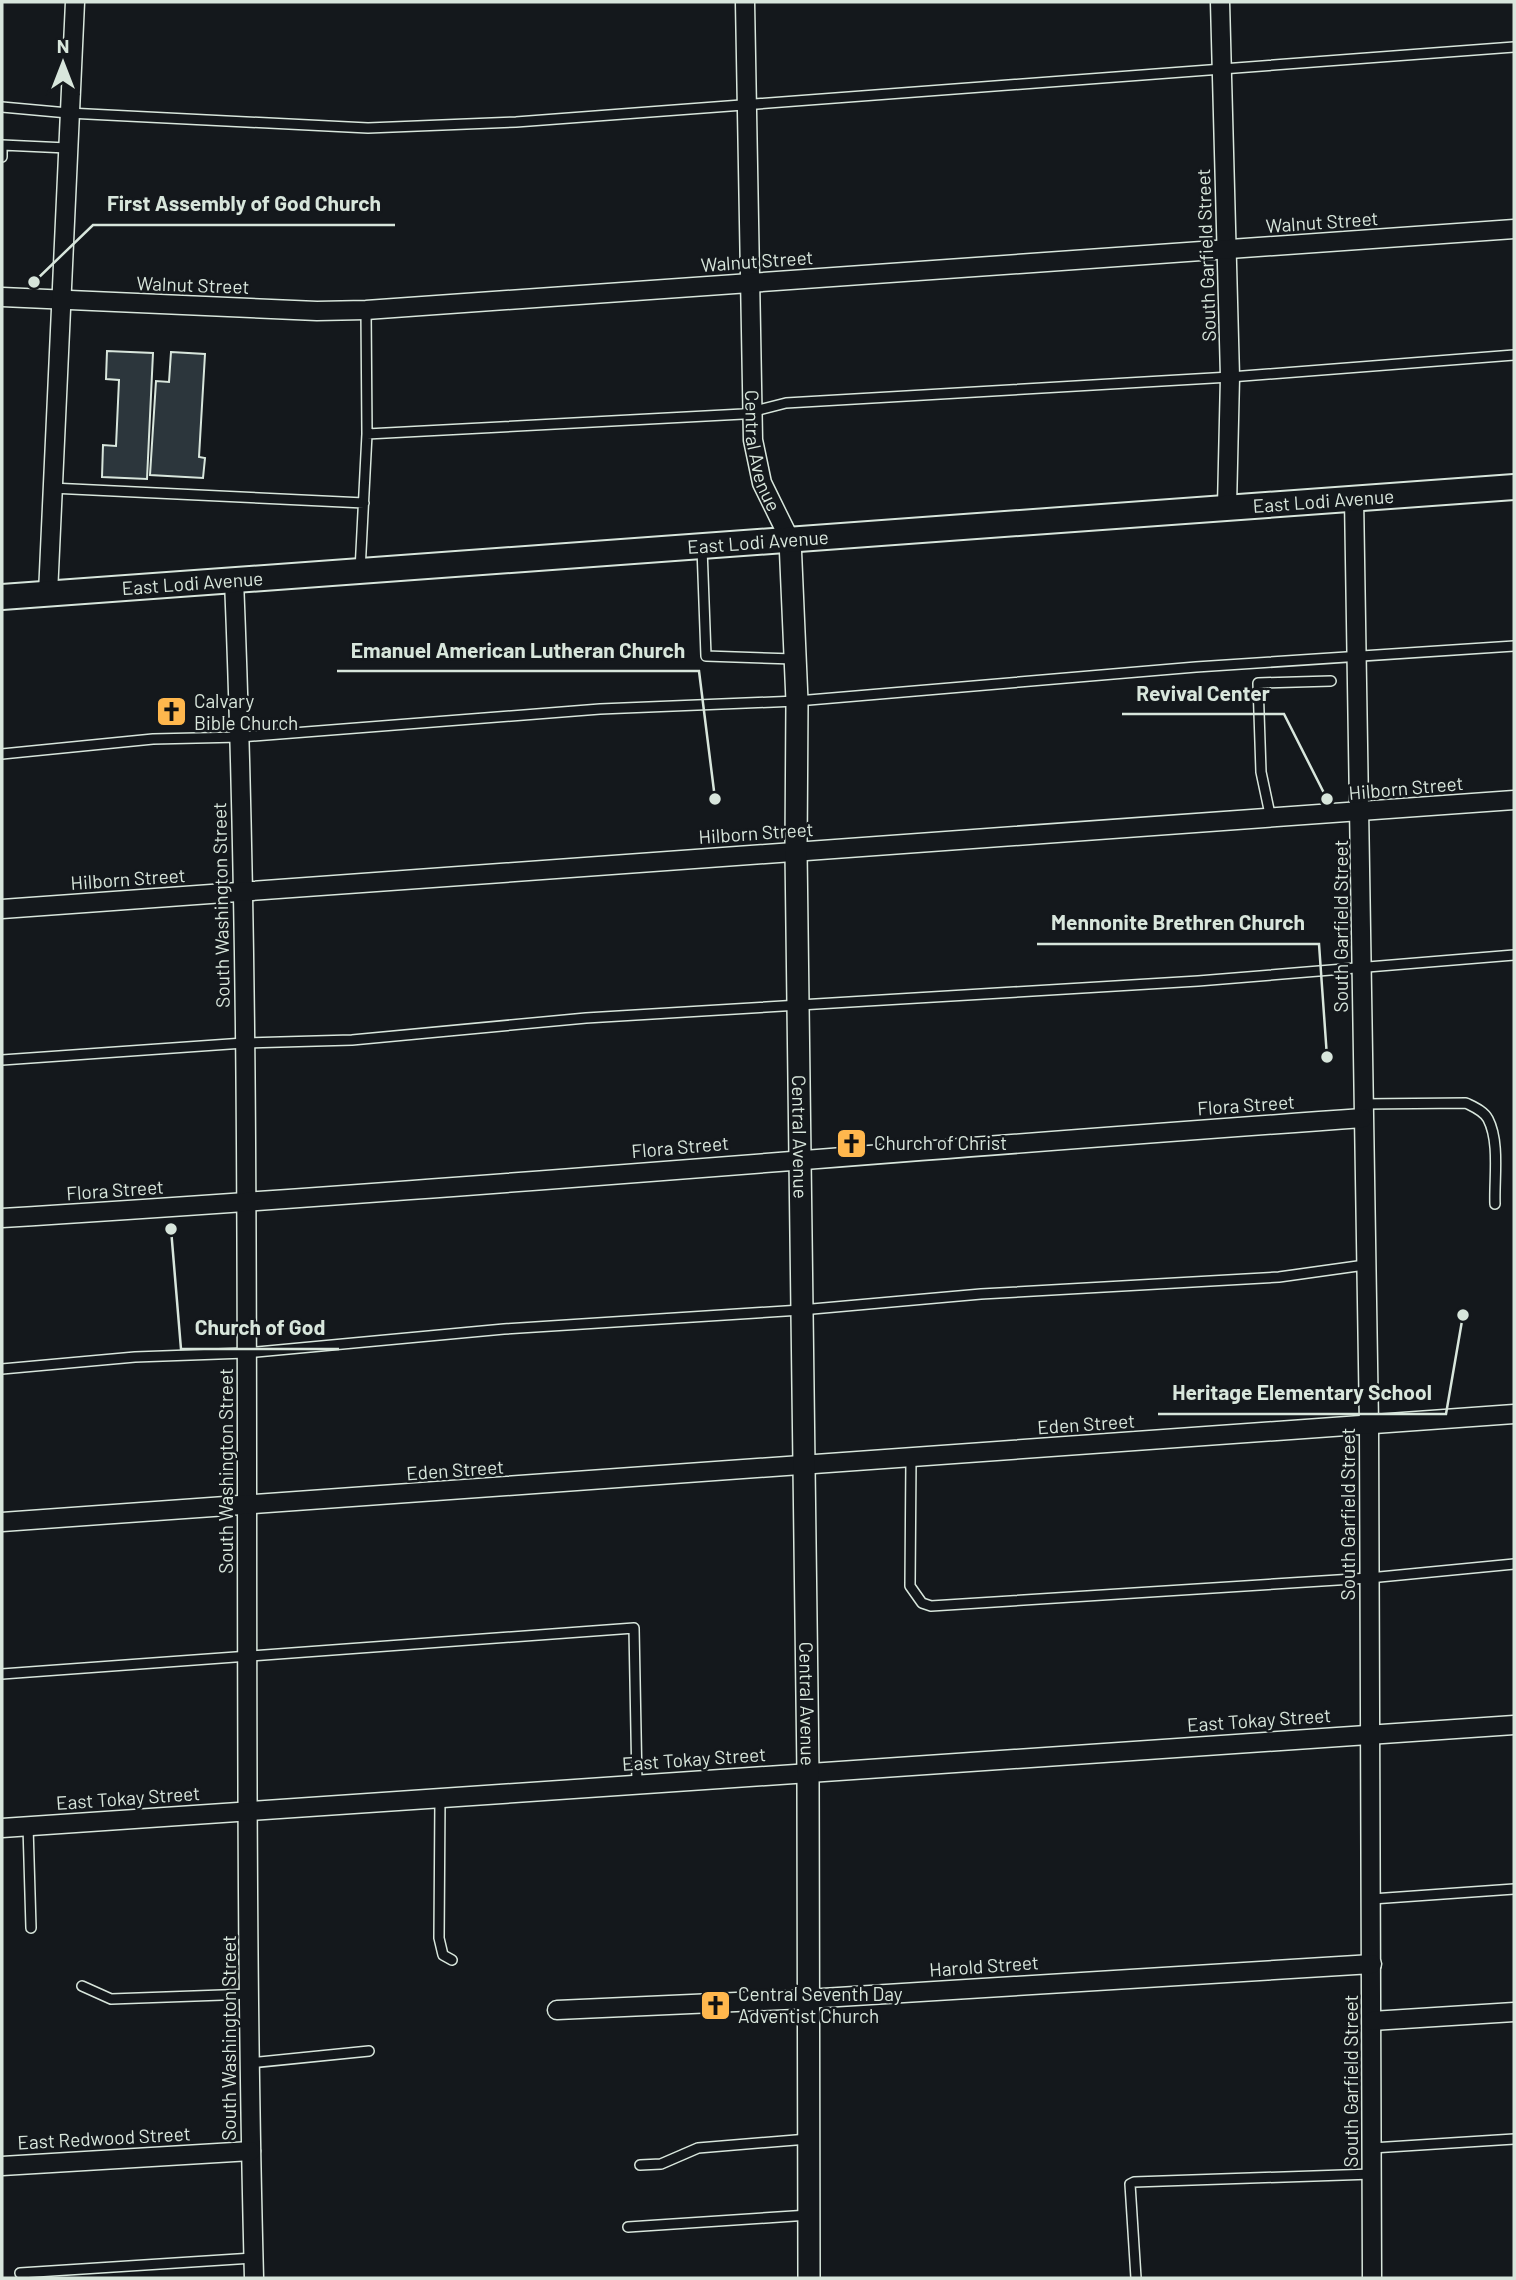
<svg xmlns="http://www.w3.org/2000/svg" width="1516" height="2280" font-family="Barlow,sans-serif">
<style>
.building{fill:#2c363c;stroke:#d8e6dc;stroke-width:2}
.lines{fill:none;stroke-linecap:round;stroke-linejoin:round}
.service-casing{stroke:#d8e6dc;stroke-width:12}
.minor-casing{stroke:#d8e6dc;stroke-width:21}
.tertiary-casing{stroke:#d8e6dc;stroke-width:24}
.secondary-casing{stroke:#d8e6dc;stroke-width:28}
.service{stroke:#14181c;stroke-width:9}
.minor{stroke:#14181c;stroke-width:18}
.tertiary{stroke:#14181c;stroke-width:21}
.secondary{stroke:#14181c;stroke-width:24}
.labels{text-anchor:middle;stroke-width:5;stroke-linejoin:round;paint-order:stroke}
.street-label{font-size:19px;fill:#d8e6dc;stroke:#14181c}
.poi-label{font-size:19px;fill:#d8e6dc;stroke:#14181c;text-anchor:start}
.leader{fill:none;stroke:#d8e6dc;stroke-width:2.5}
.callout-dot{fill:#d8e6dc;stroke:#14181c;stroke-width:2.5}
.callout-label{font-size:21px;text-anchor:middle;font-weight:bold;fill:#d8e6dc;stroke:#14181c;stroke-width:5;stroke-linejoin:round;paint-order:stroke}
</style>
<rect width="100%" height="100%" fill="#14181c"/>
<!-- building -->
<path class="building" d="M107 351 153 353 147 479 102 477 103 445 116 446 119 380 106 379Z
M171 352 205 354 199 457 205 458 203 478 150 475 156 381 169 382Z"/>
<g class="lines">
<defs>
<path id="service" d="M2 107 68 113 368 128 516 122 1514 47
M2 145 67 148
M2 157V145
M367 434 743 414 786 403 1230 377 1514 355
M51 488 364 503
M702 548 706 656 794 659
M360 571 367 434 366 310
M2 754 153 739 240 737 600 709 797 701 1196 667 1514 646
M1271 819 1261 772 1258 683 1331 681
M2 1060 244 1043 352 1040 586 1018 1198 981 1514 955
M1363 1104 1466 1103C1474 1107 1484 1111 1488 1119 1500 1142 1494 1179 1495 1204
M2 1369 135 1357 246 1353 504 1329 801 1310 981 1294 1279 1277 1365 1265
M911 1458 910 1586 922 1603 931 1606 1369 1578 1514 1564
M2 1674 634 1628 637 1784
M440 1798 439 1938 443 1955 452 1960
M28 1826 31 1928
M1372 1899 1514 1889
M82 1986 111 1999 250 1994
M250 2063 369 2051
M1372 2148 1514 2139
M640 2165 661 2164 698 2148 808 2139
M628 2227 809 2215
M20 2273 253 2258
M1136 2278 1130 2184 1134 2182 1372 2174"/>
<g id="minor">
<path id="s1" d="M745 2 753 440 762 483 790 540"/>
<path d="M1220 2 1230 377 1227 506"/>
<path d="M2 297 317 311 366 310 1514 229"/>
<path d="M1354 498 1369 1425 1372 2278"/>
<path d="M234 580C257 1146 239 1713 254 2278"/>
<path d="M48 594 75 2"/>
<path d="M2 909 1514 800"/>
<path d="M2 1218C456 1190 909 1150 1363 1118"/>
<path d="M2 1522 1514 1414"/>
<path d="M2 1828 1514 1725"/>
<path d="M557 2010 806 1999 1372 1964"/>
<path d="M1372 2021 1514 2012"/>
<path d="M2 2166 251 2151"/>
</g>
<g id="tertiary">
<path id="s2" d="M790 540 797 701 796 851 808 1773 809 2278"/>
</g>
<g id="secondary">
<path id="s3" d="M2 597 1514 487"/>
</g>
</defs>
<!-- service casing -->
<use href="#service" class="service-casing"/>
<!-- minor casing -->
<use href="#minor" class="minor-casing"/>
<!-- tertiary casing -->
<use href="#tertiary" class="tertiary-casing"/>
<!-- secondary casing -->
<use href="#secondary" class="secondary-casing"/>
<!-- service -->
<use href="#service" class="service"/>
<!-- minor -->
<use href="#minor" class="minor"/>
<!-- tertiary -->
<use href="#tertiary" class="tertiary"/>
<!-- secondary -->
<use href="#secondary" class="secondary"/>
</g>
<!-- icons -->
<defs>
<symbol id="church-square" viewBox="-11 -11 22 22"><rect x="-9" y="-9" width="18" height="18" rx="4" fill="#ffb74d" stroke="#14181c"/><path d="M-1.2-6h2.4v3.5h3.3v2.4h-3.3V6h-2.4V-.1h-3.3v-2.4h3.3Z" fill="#111"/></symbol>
</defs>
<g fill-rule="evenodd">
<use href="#church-square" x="154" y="694" width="35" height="35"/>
<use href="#church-square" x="834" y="1126" width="35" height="35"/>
<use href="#church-square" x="698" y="1988" width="35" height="35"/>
</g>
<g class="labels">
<!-- street labels -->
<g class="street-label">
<text transform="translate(1322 222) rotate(-4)" y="7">Walnut Street</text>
<text transform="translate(1206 255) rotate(-92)" y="7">South Garfield Street</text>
<text transform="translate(757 261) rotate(-4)" y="7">Walnut Street</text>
<text transform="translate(193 285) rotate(2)" y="7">Walnut Street</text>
<text dy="7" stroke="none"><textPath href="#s1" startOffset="450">Central Avenue</textPath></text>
<text dy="7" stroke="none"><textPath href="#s3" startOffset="1325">East Lodi Avenue</textPath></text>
<text dy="7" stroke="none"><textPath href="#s3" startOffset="758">East Lodi Avenue</textPath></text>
<text dy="7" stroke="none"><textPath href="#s3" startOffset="191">East Lodi Avenue</textPath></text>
<text transform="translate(1406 788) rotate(-5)" y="7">Hilborn Street</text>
<text transform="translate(756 833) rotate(-4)" y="7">Hilborn Street</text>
<text transform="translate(128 879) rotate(-4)" y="7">Hilborn Street</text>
<text transform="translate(221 905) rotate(-91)" y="7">South Washington Street</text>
<text transform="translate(1341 926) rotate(-90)" y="7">South Garfield Street</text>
<text transform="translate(1246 1105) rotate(-4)" y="7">Flora Street</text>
<text dy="7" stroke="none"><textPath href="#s2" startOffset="597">Central Avenue</textPath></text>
<text transform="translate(680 1147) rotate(-5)" y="7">Flora Street</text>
<text transform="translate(115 1190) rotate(-4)" y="7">Flora Street</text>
<text transform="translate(1086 1424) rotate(-4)" y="7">Eden Street</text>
<text transform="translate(455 1470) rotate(-4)" y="7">Eden Street</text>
<text transform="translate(226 1471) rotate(-90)" y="7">South Washington Street</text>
<text transform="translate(1348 1514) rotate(-90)" y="7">South Garfield Street</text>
<text dy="7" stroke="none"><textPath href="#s2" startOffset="1164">Central Avenue</textPath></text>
<text transform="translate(1259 1720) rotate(-4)" y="7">East Tokay Street</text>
<text transform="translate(694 1759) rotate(-4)" y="7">East Tokay Street</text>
<text transform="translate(128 1798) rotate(-4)" y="7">East Tokay Street</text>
<text transform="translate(984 1966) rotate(-4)" y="7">Harold Street</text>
<text transform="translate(229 2038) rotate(-90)" y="7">South Washington Street</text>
<text transform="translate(1351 2081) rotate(-90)" y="7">South Garfield Street</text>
<text transform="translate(104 2138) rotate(-3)" y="7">East Redwood Street</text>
</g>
<!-- poi labels -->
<g class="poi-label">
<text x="194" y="708">Calvary<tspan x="194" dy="22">Bible Church</tspan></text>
<text x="874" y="1150">Church of Christ</text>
<text x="738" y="2001">Central Seventh Day<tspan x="738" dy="22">Adventist Church</tspan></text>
</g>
</g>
<!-- callouts -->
<path class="leader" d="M34 282L93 225H395M715 799L699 671H337M1327 799L1284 714H1122M1327 1057L1319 944H1037M171 1229L181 1349H339M1463 1315L1446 1414H1158"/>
<g class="callout-dot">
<circle cx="34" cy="282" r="7"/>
<circle cx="715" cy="799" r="7"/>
<circle cx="1327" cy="799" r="7"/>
<circle cx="1327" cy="1057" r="7"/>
<circle cx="171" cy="1229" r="7"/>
<circle cx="1463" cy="1315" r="7"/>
</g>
<g class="callout-label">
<text x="244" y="211">First Assembly of God Church</text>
<text x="518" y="658">Emanuel American Lutheran Church</text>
<text x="1203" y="701">Revival Center</text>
<text x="1178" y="930">Mennonite Brethren Church</text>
<text x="260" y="1335">Church of God</text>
<text x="1302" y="1400">Heritage Elementary School</text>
</g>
<!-- border -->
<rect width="1516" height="2280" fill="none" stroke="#d8e6dc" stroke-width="7"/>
<!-- north arrow -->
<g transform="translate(63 63)" stroke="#14181c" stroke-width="5" paint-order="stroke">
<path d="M0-5L12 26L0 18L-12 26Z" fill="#d8e6dc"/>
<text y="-10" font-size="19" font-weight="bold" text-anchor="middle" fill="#d8e6dc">N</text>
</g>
</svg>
